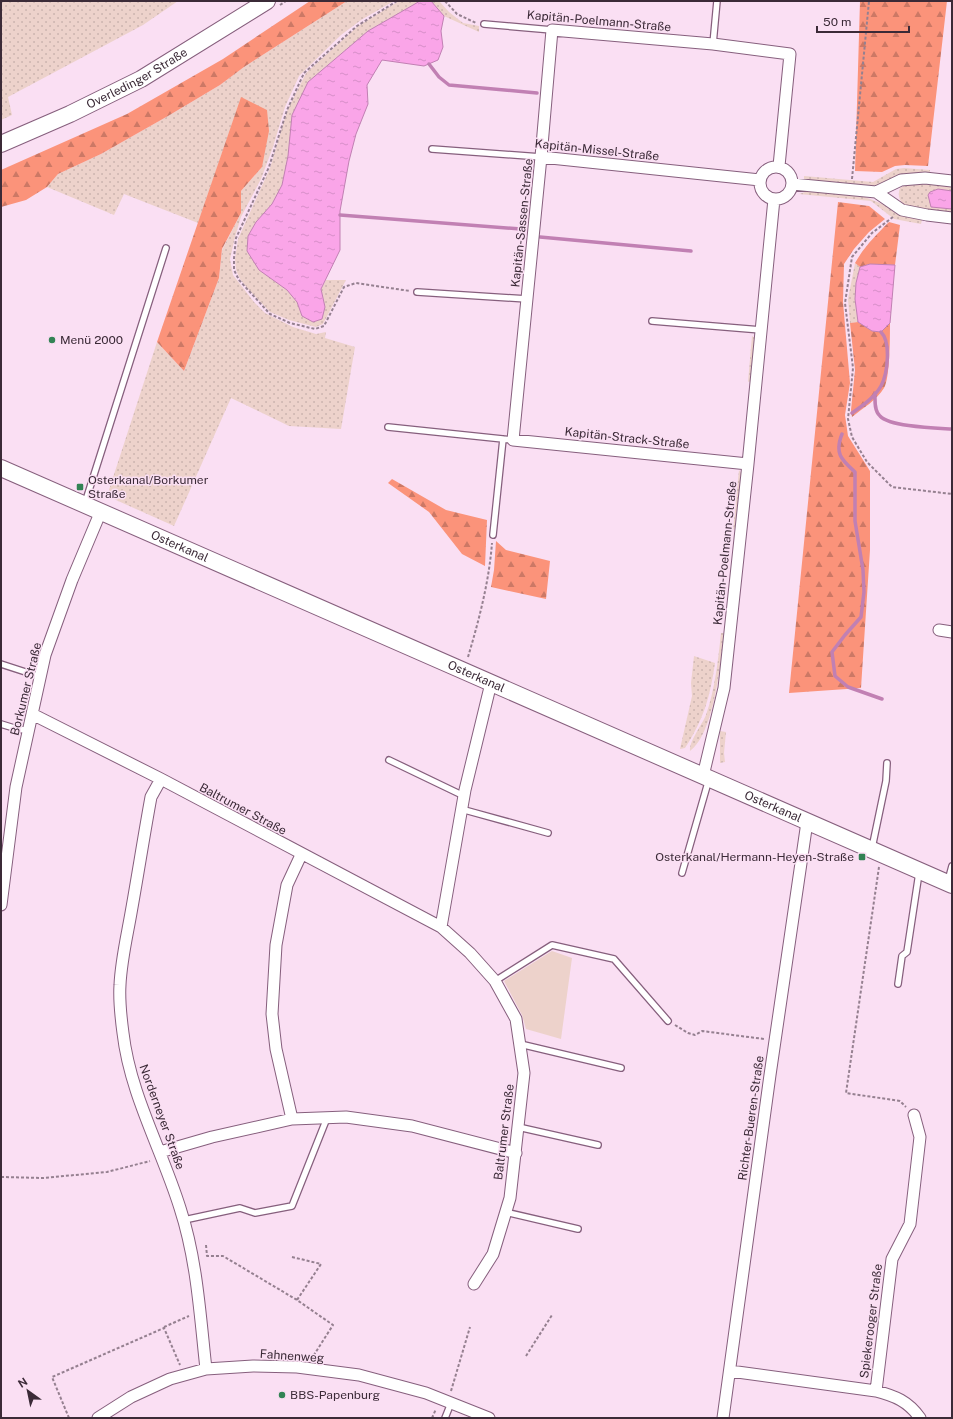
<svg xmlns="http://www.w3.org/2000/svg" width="953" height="1419" font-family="'Public Sans',sans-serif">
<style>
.grass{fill:url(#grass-dots)}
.forest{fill:url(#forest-firs)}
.green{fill:#edd2cb}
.water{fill:url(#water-ripples);stroke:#c180b3}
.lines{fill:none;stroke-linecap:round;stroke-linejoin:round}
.stream{stroke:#c180b3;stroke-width:3.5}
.lane-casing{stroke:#865f7d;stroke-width:8}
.street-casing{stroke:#865f7d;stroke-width:13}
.secondary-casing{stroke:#865f7d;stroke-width:18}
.path{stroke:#958090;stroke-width:2;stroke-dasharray:3 2;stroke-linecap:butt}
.lane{stroke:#fff;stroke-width:5.5}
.street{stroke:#fff;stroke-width:11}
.secondary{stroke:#fff;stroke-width:16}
.poi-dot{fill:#328354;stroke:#fadff3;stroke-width:1.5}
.labels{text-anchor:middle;stroke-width:3;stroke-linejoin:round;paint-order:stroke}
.street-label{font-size:12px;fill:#3b2a37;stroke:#fadff3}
.poi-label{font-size:12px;fill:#3b2a37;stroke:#fadff3;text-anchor:start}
</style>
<defs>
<pattern id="grass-dots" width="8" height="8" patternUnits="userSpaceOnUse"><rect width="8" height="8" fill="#edd2cb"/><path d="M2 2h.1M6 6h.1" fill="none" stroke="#ccb4af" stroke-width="1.8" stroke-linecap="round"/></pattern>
<pattern id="forest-firs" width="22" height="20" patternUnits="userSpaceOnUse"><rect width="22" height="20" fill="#fb937a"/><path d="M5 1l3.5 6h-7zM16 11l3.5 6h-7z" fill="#cc7865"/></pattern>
<pattern id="water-ripples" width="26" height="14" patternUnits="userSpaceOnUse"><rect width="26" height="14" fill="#faa5e8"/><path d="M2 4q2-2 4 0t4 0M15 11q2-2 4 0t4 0" fill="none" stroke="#d78ec8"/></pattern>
</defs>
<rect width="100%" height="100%" fill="#fadff3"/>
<!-- grass -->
<path class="grass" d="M1 1H178L143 25 8 97 12 115 1 120Z
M347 1H394L361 20 341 35 299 76 285 107 273 147 261 179 241 217 235 237 230 259 233 275 254 302 265 313 293 327 316 334 326 332 325 338 355 347 341 429 289 426 231 398 174 526 107 496 157 342 184 371 219 278 222 250 241 213V191L262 167 241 98 198 223 124 194 114 215 47 187 58 174 101 154 168 116 220 85 244 67Z
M399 1H420L368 31 308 82 282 185 272 204 256 222 259 270 287 290 297 302 302 316 325 307 321 289 326 280H346L323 324 316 327 289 320 270 312 249 290 240 279 236 270 235 259 238 239 270 168 287 111 306 73 358 26Z
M431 1H439L449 12 463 23 479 26V32L444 16Z
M904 168 930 170V173L872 186 807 181 804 179V176L873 182 896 169Z
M916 183 952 185V215L906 207C900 202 897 196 900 188L907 184Z
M808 191 865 197 885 205 902 216 922 220 921 224 894 219 871 201 799 194Z
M855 263 860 267 856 283 855 299 858 322 850 323 848 299Z
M752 336 755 338 750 381 748 382Z
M739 470 741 473 735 528 733 530Z
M721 633H724C721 662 714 734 690 751 689 741 702 725 706 715 715 689 718 661 721 633Z
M694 656 715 663C710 697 704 719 685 748L680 749 692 696 691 683Z
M720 731 726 732 724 753 725 762 720 763Z"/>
<!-- forest -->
<path class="forest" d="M310 1H347L244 67 220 85 168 116 101 154 58 174 47 187 26 200 1 207V170L127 114 223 59Z
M860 1H947L928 166 905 165 895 166 882 172 855 171Z
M241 97 267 110 269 131 262 167 241 191V213L222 249 219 278 184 371 157 342Z
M838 202 869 206 885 219 869 232 854 249 844 264 843 302 850 383 845 415 848 436 870 471V550L861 688 789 693Z
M889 222 900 225 895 265 870 264 860 267 855 263C864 247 876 235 889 222Z
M858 322 872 331 881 332 890 323C890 335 890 379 884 388 877 400 863 408 852 417L851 410 855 370 850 323Z
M392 479 446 510 487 520 485 566 462 554 429 512 388 483Z
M496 541 506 550 550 561 546 599 491 587 494 570Z"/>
<!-- green -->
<path class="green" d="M552 951 572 958 561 1039 526 1029 522 1015 504 981Z"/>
<!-- water -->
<path class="water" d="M420 1H431L444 16 441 31 443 47 438 60 424 66 382 60 367 85 368 104 356 134 349 161 340 211V250L321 289 325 307 322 319 313 322 302 316 297 302 287 290 259 270 247 251 248 236 256 222 272 204 282 185 288 156 292 115 308 82 368 31Z
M938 189 952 191V209L931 207 928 195 930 192Z
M870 264 895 265 890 323 881 332 872 331 858 322 855 299 856 283 860 267Z"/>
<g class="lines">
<!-- stream -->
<path class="stream" d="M429 64 439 77 449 85 537 93
M340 215 521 229
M540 237 691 251
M875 393C875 400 874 411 880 416 890 427 936 428 952 429
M852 413C862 406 875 397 881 386 888 373 891 342 881 332
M842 434C834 454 842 460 855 472V521L863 570 864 592 861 617 845 635 832 652 835 676 848 687 882 699"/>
<defs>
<path id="lane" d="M484 24 552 30
M713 44 717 1
M432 149 541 157
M417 292 527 299
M652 321 761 330
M388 427 513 440
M85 503 166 248
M493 535 503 439
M1 664 41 677
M1 724 14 728 29 731
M389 760 464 796
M461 809 548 833
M872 848 886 781 887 763
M682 873 709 779
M948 881 952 866
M495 981 552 945 614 959 668 1021
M898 984 902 956 907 952 919 873
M520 1044 621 1068
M518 1127 598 1145
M505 1212 578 1229
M184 1220 240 1208 255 1213 292 1206 327 1118
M445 1418 451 1403"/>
<path id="street" d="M541 157 760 180
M760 183a16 16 0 1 1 32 0a16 16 0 1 1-32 0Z
M792 184 876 192 902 210 927 215 952 218
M876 192 901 180 925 178 952 181
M748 464 513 440 541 157 552 30 713 44 790 54 779 166
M939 630 952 632
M32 714 161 779 441 927 470 953 495 981 516 1019 524 1073 510 1198 493 1254 474 1284
M703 776 724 688 748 464 774 199
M161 779 151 797C144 835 138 874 131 913 127 936 121 961 120 985 119 1000 121 1018 123 1033 130 1094 162 1150 180 1208 197 1260 200 1315 206 1369
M1 905 16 787 45 655 72 580 101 511
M441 927 465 790 491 683
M292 1119 276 1049 272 1014 276 945 287 885 301 855
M160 1152 212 1137 292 1119 346 1117 412 1126 516 1153
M730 1371 876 1391C895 1396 908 1401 920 1418
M876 1391 892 1259 910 1224 920 1137 914 1115
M98 1418 131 1397 170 1379 206 1369 253 1366 297 1367 359 1375 426 1393 489 1418
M723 1418 770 1075 807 822"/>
<g id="secondary">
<path id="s1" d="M1 144 70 114 141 79 267 1"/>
<path id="s2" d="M1 468 952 885"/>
</g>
</defs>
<!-- lane casing -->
<use href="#lane" class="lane-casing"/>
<!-- street casing -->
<use href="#street" class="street-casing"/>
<!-- secondary casing -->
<use href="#secondary" class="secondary-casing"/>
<!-- path -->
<path class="path" d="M397 1 357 26 304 73 287 110 269 167 236 238 234 258V270L239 280 270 314 290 323 315 329 324 326 344 287 356 283 410 291
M445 1 457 14 476 23
M280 5 286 1
M852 179 869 1
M893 217 872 233 852 257 845 303 853 368 848 419 852 437 867 462 892 487 952 494
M468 657C479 620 489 582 492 543
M879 867 846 1093 900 1101 906 1107
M675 1025 688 1033 695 1035 702 1031 764 1039
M1 1177 43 1178 107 1172 150 1161
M206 1245 207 1256H223L297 1300
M292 1257 321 1264 297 1300 333 1325 312 1358
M164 1327 189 1316
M526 1356 552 1315
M451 1391 470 1327
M69 1418 52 1377 164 1328 180 1365
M432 1418 436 1409"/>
<!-- lane -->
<use href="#lane" class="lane"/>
<!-- street -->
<use href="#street" class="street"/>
<!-- secondary -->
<use href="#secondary" class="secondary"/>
</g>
<!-- markers -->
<g class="poi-dot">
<circle cx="52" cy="340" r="4"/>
<rect x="76" y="483" width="8" height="8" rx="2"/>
<rect x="858" y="853" width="8" height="8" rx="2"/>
<circle cx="282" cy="1395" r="4"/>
</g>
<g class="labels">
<!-- street labels -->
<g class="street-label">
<text transform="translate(599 21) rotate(5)" y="4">Kapitän-Poelmann-Straße</text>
<text dy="4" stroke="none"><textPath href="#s1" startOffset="151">Overledinger Straße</textPath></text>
<text transform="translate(597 150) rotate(6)" y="4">Kapitän-Missel-Straße</text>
<text transform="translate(522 223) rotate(-84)" y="4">Kapitän-Sassen-Straße</text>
<text transform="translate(627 438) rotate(6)" y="4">Kapitän-Strack-Straße</text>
<text dy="4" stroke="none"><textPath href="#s2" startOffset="195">Osterkanal</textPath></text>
<text transform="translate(725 553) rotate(-84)" y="4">Kapitän-Poelmann-Straße</text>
<text dy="4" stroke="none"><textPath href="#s2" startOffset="519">Osterkanal</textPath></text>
<text transform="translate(26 689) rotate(-76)" y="4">Borkumer Straße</text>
<text dy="4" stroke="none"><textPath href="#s2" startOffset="843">Osterkanal</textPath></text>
<text transform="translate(243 809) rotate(28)" y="4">Baltrumer Straße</text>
<text transform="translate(162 1117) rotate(70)" y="4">Norderneyer Straße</text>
<text transform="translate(751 1118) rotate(-82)" y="4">Richter-Bueren-Straße</text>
<text transform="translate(504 1132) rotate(-83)" y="4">Baltrumer Straße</text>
<text transform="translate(871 1321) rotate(-83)" y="4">Spiekerooger Straße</text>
<text transform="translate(292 1356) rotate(4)" y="4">Fahnenweg</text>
</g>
<!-- poi labels -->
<g class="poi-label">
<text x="60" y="344">Menü 2000</text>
<text x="88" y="484">Osterkanal/Borkumer<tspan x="88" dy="14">Straße</tspan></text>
<text x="854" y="861" text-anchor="end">Osterkanal/Hermann-Heyen-Straße</text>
<text x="290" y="1399">BBS-Papenburg</text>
</g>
</g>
<!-- border -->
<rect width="953" height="1419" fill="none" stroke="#3b2a37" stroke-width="4"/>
<!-- north arrow -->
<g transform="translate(28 1391) rotate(327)" stroke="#fadff3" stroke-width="3" paint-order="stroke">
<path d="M0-3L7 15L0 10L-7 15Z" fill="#3b2a37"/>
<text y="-6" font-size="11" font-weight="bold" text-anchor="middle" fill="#3b2a37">N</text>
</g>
<!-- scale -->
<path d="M817 26v6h92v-6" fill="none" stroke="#3b2a37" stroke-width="2"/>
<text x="823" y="26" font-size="12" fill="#3b2a37" stroke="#fadff3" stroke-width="3" paint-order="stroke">50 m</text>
</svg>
